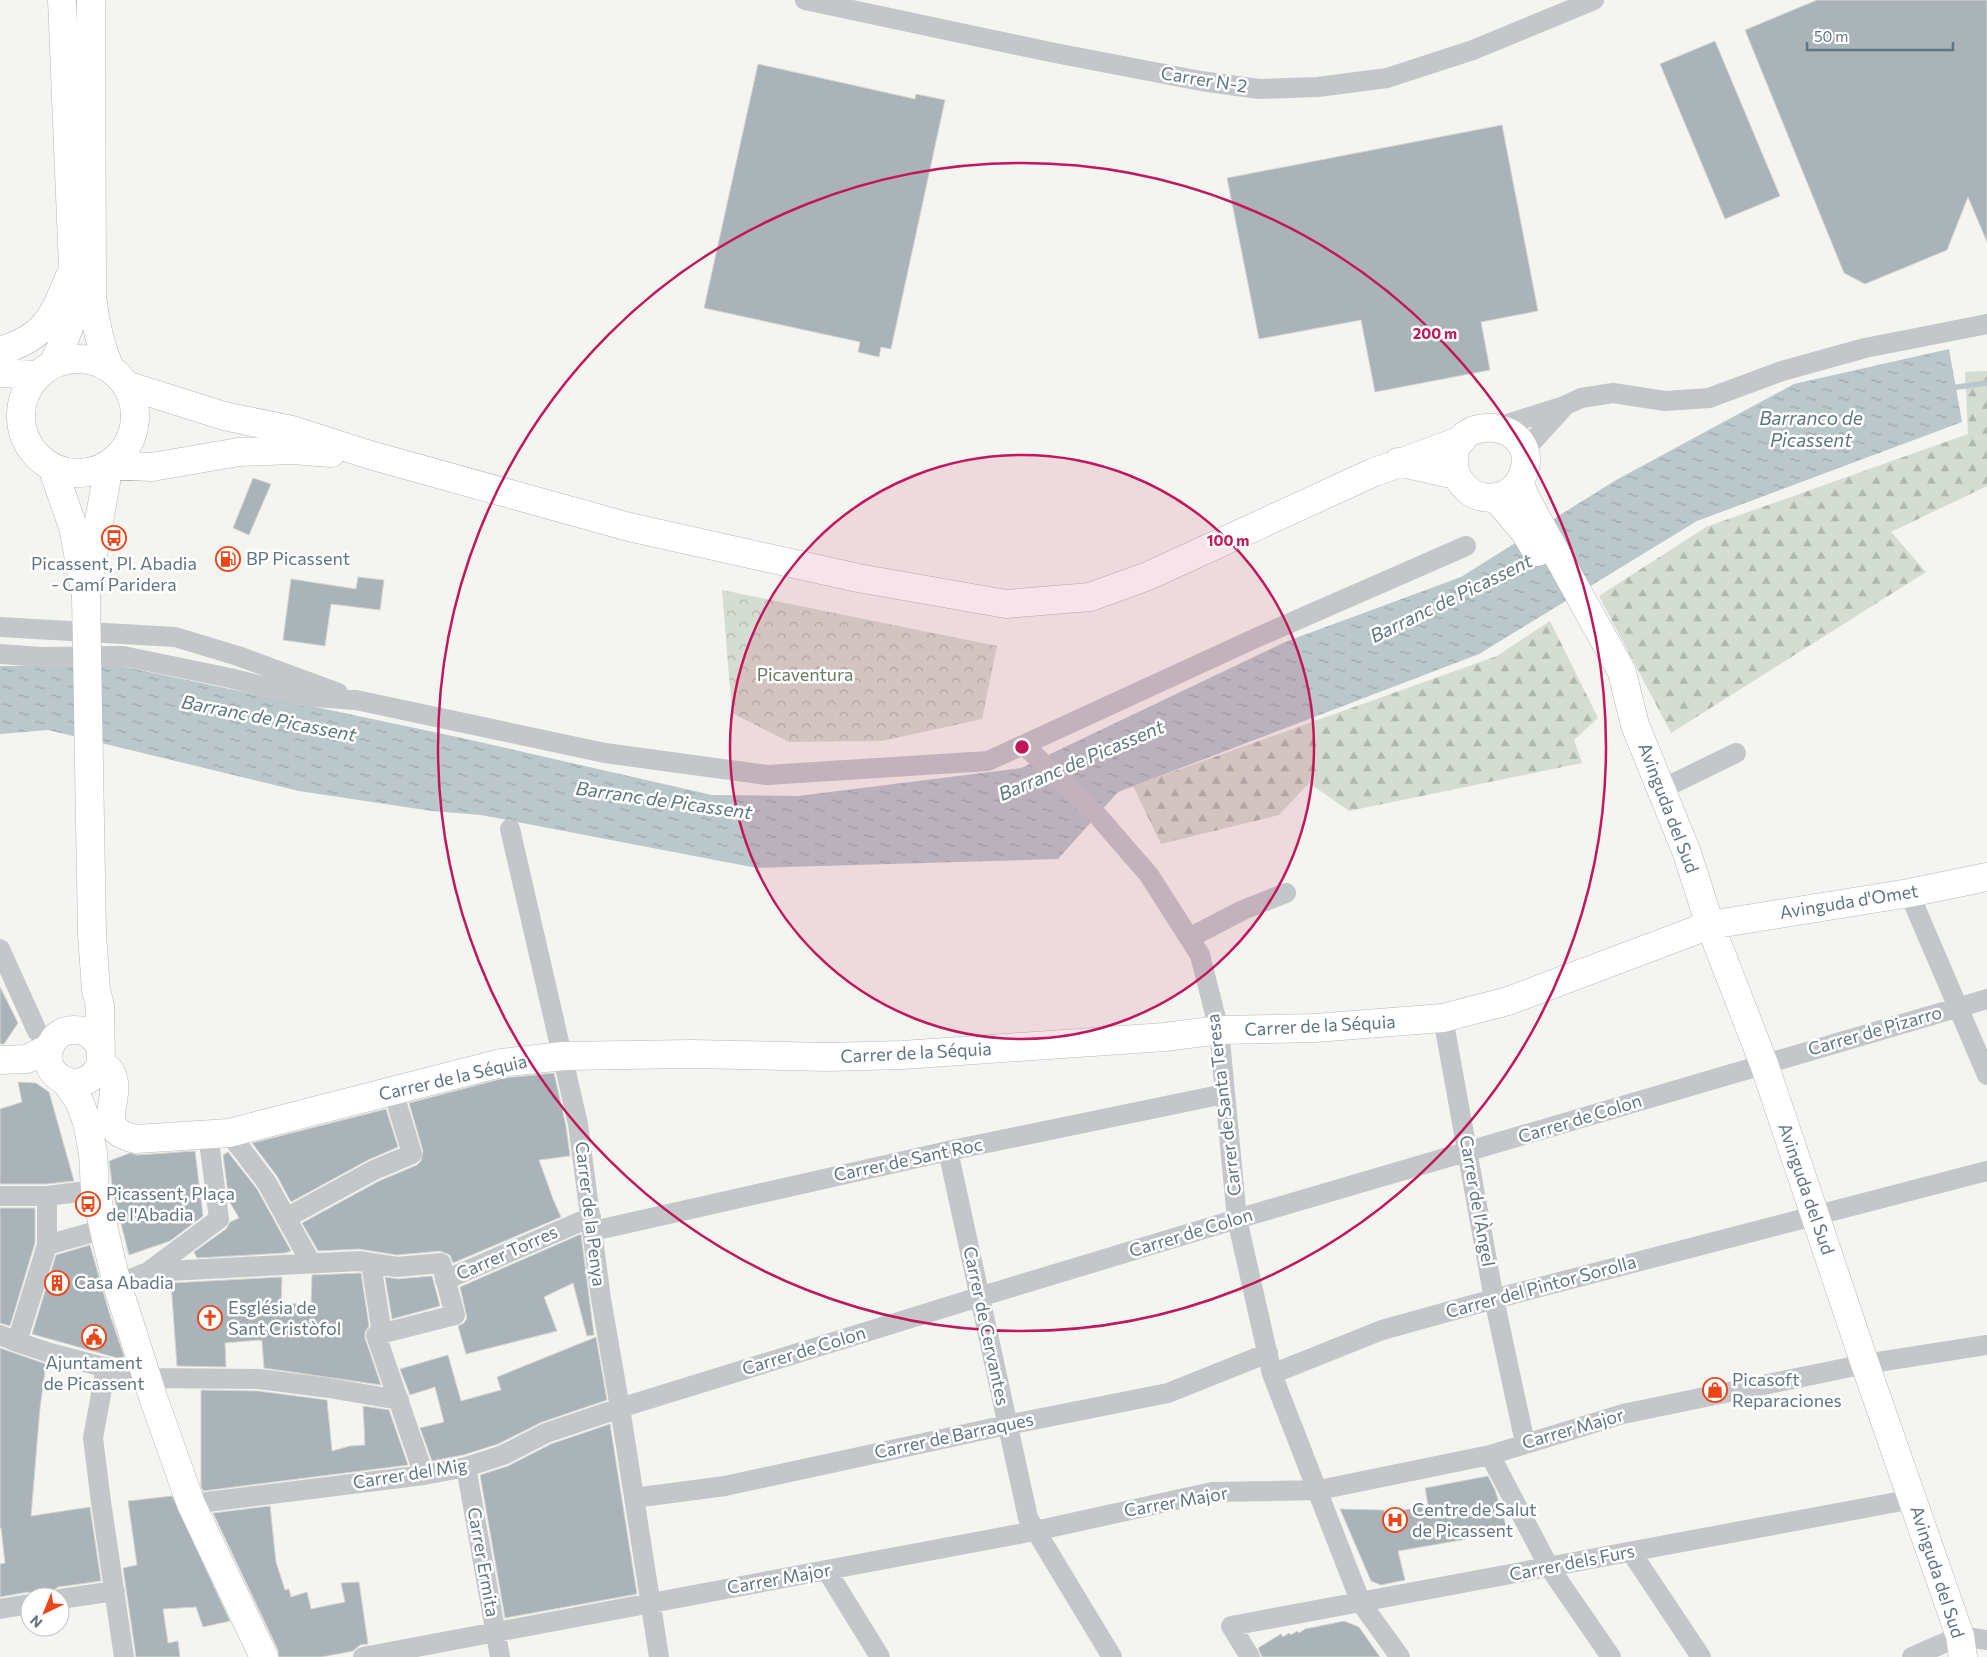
<svg xmlns="http://www.w3.org/2000/svg" width="1987" height="1657" font-family="Commissioner,sans-serif">
<style>
.forest{fill:url(#forest-firs)}
.park{fill:url(#park-crowns)}
.water{fill:url(#water-ripples)}
.lines{fill:none;stroke-linecap:round;stroke-linejoin:round}
.stream{stroke:#bac7cb;stroke-width:5.5}
.building{fill:#aab3b8;stroke:#d5d5d3}
.secondary-casing{stroke:#b3b9bd;stroke-width:29}
.street{stroke:#c3c7ca;stroke-width:20}
.secondary{stroke:#fff;stroke-width:28}
.secondary-bridge-casing{stroke:#b3b9bd;stroke-width:29;stroke-linecap:butt}
.secondary-bridge{stroke:#fff;stroke-width:28}
.ring{fill:none;stroke:#c2185b;stroke-width:2.5}
.labels{text-anchor:middle;stroke-width:5;stroke-linejoin:round;paint-order:stroke}
.street-label{font-size:18px;fill:#617583;stroke:#fff}
.poi-label{font-size:18px;fill:#617583;stroke:#fff;text-anchor:start}
.park-label{font-size:18px;fill:#667961;stroke:#fff}
.water-label{font-size:19px;font-style:italic;fill:#5d7780;stroke:#fff}
.centre{fill:#c2185b;stroke:#fff;stroke-width:2.5}
.ring-label{font-size:15px;text-anchor:middle;font-weight:bold;fill:#c2185b;stroke:#fff;stroke-width:5;stroke-linejoin:round;paint-order:stroke}
</style>
<defs>
<pattern id="forest-firs" width="22" height="20" patternUnits="userSpaceOnUse" patternTransform="scale(1.25)"><rect width="22" height="20" fill="#d5dcd1"/><path d="M5 1l3.5 6h-7zM16 11l3.5 6h-7z" fill="#b0b7af"/></pattern>
<pattern id="park-crowns" width="20" height="18" patternUnits="userSpaceOnUse" patternTransform="scale(1.25)"><rect width="20" height="18" fill="#d5dcd1"/><path d="M2 6a3 3 0 1 1 6 0M12 15a3 3 0 1 1 6 0" fill="none" stroke="#b0b7af"/></pattern>
<pattern id="water-ripples" width="26" height="14" patternUnits="userSpaceOnUse" patternTransform="scale(1.25)"><rect width="26" height="14" fill="#bac7cb"/><path d="M2 4q2-2 4 0t4 0M15 11q2-2 4 0t4 0" fill="none" stroke="#9ba6aa"/></pattern>
</defs>
<rect width="100%" height="100%" fill="#f4f4f0"/>
<!-- forest -->
<path class="forest" d="M1987 371V486L1891 532 1926 572 1671 733 1599 596 1706 527 1968 434 1965 372Z
M1550 621 1598 718 1574 740 1582 763 1349 811 1309 783 1279 815 1161 844 1133 786 1497 656Z"/>
<!-- park -->
<path class="park" d="M722 590 997 646 982 719 882 741 789 742 732 713Z"/>
<!-- water -->
<path class="water" d="M1949 349 1962 422 1697 521 1479 654 1118 792 1058 859 757 868 481 815 432 811 299 791 48 730 0 734V666H121L462 738 712 795 798 796 1021 768 1285 642 1461 577 1616 480 1794 384Z"/>
<g class="lines">
<!-- stream -->
<path class="stream" d="M1950 388 1987 383"/>
</g>
<!-- building -->
<path class="building" d="M1817 0H1987V242L1968 197 1947 250 1865 284 1844 273 1745 30Z
M1715 41 1780 196 1725 219 1660 64Z
M758 64 915 99 916 94 945 100 891 349 881 347 879 357 858 352 860 342 704 308Z
M1502 125 1538 311 1481 322 1490 370 1375 392 1361 320 1259 339 1227 178Z
M253 478 271 484 249 535 233 528Z
M358 577 384 580 380 610 331 604 325 646 283 640 291 579 356 589Z
M0 987 18 1023 4 1044H0Z
M554 1073 566 1126 570 1156 539 1160 553 1199 561 1217 453 1263 450 1255 440 1251 397 1255 359 1249 318 1251 302 1223 379 1181 417 1165 421 1161 423 1151 409 1103 504 1078Z
M18 1082 36 1083 49 1092 74 1181 46 1184H0V1109L22 1102Z
M386 1109 398 1147 368 1160 291 1202 277 1176 252 1143Z
M195 1151 203 1216 170 1241 129 1255 113 1192 109 1161 130 1153 137 1155Z
M228 1152 257 1189 291 1251 285 1253 197 1258 194 1252 226 1229 230 1222 239 1218 229 1201 223 1155Z
M0 1208H35V1243L10 1326 0 1323Z
M581 1234 594 1335 587 1336 573 1283 544 1297 557 1331 466 1354 458 1326 464 1323 467 1318 460 1287Z
M90 1245 109 1312 124 1356 121 1359 32 1334 56 1255Z
M361 1273 369 1326 365 1332V1338L381 1385 264 1368 262 1341 260 1340 225 1343 226 1367 177 1366 171 1283 282 1277 281 1303 311 1305 312 1275Z
M432 1276 440 1306 392 1319 385 1277 398 1279Z
M596 1337 607 1400 542 1422 498 1444 463 1455 432 1461 420 1428 444 1422 435 1387 410 1395 400 1369 448 1355 461 1401 501 1390 497 1377Z
M0 1348 46 1364 40 1408 31 1516 90 1507 101 1581 58 1587 50 1593 37 1595 28 1592 0 1597V1564L5 1563 1 1528 0 1529Z
M201 1390 258 1391 327 1400 332 1451 350 1446 365 1445 363 1406 389 1410 408 1465 203 1491 201 1486Z
M610 1424 637 1594 505 1618 480 1475 508 1466 551 1444Z
M1488 1476 1495 1490 1508 1532 1398 1551 1405 1580 1381 1585 1371 1581 1340 1509 1384 1510 1385 1514 1428 1505 1425 1488Z
M172 1496 230 1621 203 1627 196 1607 163 1609 168 1643 178 1641 180 1657H136L123 1568 137 1565 128 1501Z
M270 1506 276 1562 285 1590 289 1589 291 1597 307 1592 311 1609 345 1602 341 1583 359 1582 368 1644 360 1645 353 1651 322 1657H279L278 1650 213 1513Z
M1344 1621 1359 1627 1380 1657H1262L1258 1648 1281 1634 1283 1637 1289 1633 1291 1635 1297 1631 1299 1633 1305 1629Z"/>
<g class="lines">
<defs>
<path id="secondary" d="M91 0 92 297C95 323 100 345 110 369
M0 351C44 338 53 318 69 278
M21 416a57 57 0 1 1 114 0a57 57 0 1 1-114 0Z
M53 364C70 328 81 308 73 267L62 0
M0 373 37 375
M126 385 224 416 292 430 370 455 629 527 858 578 1006 604 1090 597 1148 576 1372 473 1462 440
M1398 462 1456 475C1460 481 1463 486 1468 490 1485 504 1511 498 1521 479 1550 417 1437 406 1456 475
M108 465 152 467 239 452 292 450 331 453
M52 467 73 527 86 596
M1519 482 1526 499 1622 672 1635 725 1687 853 1710 925 1764 1064 1865 1364 1960 1636 1963 1657
M1495 497 1524 531 1537 552
M89 577 106 482V466
M92 934 96 990 100 1006 101 1064C83 1104 31 1072 53 1041 57 1034 65 1030 73 1030 86 1029 94 1036 100 1047
M0 1060 27 1059 49 1048
M101 1064C103 1066 108 1068 110 1071 126 1097 89 1129 136 1139L229 1133 501 1063 563 1056 691 1054 828 1057 902 1055 1165 1037 1219 1030 1315 1028 1443 1018 1508 1001 1710 925 1909 893 1987 877
M66 1082 79 1101 87 1122 93 1153 95 1190 108 1247 117 1284 154 1400 191 1504 264 1657"/>
</defs>
<!-- secondary casing -->
<use href="#secondary" class="secondary-casing"/>
<!-- street -->
<path class="street" d="M805 0 1050 52 1201 81 1259 89 1318 87 1387 78 1473 50 1594 0
M1498 427 1564 406 1581 398 1613 393 1665 401 1709 398 1782 371 1865 348 1987 324
M1523 452 1563 408
M0 627 175 637 238 656 338 693
M0 654 41 657 123 656 230 678 302 696 356 700 605 753 767 775 988 761 1258 637 1466 546
M1024 745 1097 815 1149 875 1200 955 1219 1030 1237 1219 1272 1374 1361 1603 1400 1657
M1662 789 1736 753
M510 829 578 1124 601 1299 620 1408 659 1657
M1909 893 1987 1075
M1189 938 1243 910 1286 893
M0 949 37 1031 50 1044
M1443 1018 1494 1299 1525 1443
M229 1133 267 1183 311 1263
M948 1151 1028 1518 1112 1657
M0 1196H47L95 1190
M286 1218 374 1170 412 1154 393 1091
M593 1231 948 1151 1224 1094
M47 1245 104 1229
M371 1263 382 1334
M148 1272 219 1219 208 1134
M445 1280 591 1217
M117 1284 148 1272 359 1261 397 1267 441 1263 455 1315 376 1335 424 1475
M0 1335 17 1342 47 1245V1196
M17 1342 50 1353 146 1378 259 1379 329 1388 399 1400
M106 1367 93 1438 101 1502 124 1657
M1272 1374 1382 1330 1494 1299 1987 1171
M1490 1455 1549 1567 1611 1657
M466 1467 500 1657
M634 1498 725 1486 1007 1425 1168 1393 1268 1353
M191 1504 424 1475 466 1467 503 1455 546 1433 620 1408 979 1297 1237 1219 1987 999
M1631 1552 1701 1657
M827 1571 880 1657
M60 1599 115 1591
M0 1609 30 1604
M363 1657 1035 1531 1212 1492 1319 1490 1490 1455 1623 1414 1865 1364 1987 1345
M1250 1657 1231 1626 1913 1499
M1912 1657 1960 1636 1987 1640"/>
<!-- secondary -->
<use href="#secondary" class="secondary"/>
<defs>
<path id="secondary-bridge" d="M86 596 92 934"/>
</defs>
<!-- secondary-bridge casing -->
<use href="#secondary-bridge" class="secondary-bridge-casing"/>
<!-- secondary-bridge -->
<use href="#secondary-bridge" class="secondary-bridge"/>
</g>
<!-- distance rings -->
<circle cx="1022" cy="747" r="292" fill="#c2185b" fill-opacity=".12"/>
<g class="ring">
<circle cx="1022" cy="747" r="292"/>
<circle cx="1022" cy="747" r="584"/>
</g>
<!-- icons -->
<defs>
<symbol id="bus-ring" viewBox="-11 -11 22 22"><circle r="9.5" fill="#fff" stroke="#ec4518" stroke-width="1.5"/><path d="M-5-6H5V4H4V6H2V4H-2V6H-4V4H-5ZM-3.5-4V0h7V-4ZM-3.5 1.2v1.5H-2V1.2ZM2 1.2v1.5H3.5V1.2Z" fill="#ec4518"/></symbol>
<symbol id="fuel-ring" viewBox="-11 -11 22 22"><circle r="9.5" fill="#fff" stroke="#ec4518" stroke-width="1.5"/><path d="M-5.5-6h7V0h2V4h1.3V-2.5L3-4.5l.8-.8L6-3V5H2.5V1h-1V6h-7ZM-4.2-4.7v3.2H.2V-4.7Z" fill="#ec4518"/></symbol>
<symbol id="building-ring" viewBox="-11 -11 22 22"><circle r="9.5" fill="#fff" stroke="#ec4518" stroke-width="1.5"/><path d="M-4-6H4V6H1V3H-1V6H-4ZM-2.5-4.3h1.7v1.8h-1.7ZM.8-4.3h1.7v1.8H.8ZM-2.5-1h1.7V.8h-1.7ZM.8-1h1.7V.8H.8Z" fill="#ec4518"/></symbol>
<symbol id="church-ring" viewBox="-11 -11 22 22"><circle r="9.5" fill="#fff" stroke="#ec4518" stroke-width="1.5"/><path d="M-1.2-6h2.4v3.5h3.3v2.4h-3.3V6h-2.4V-.1h-3.3v-2.4h3.3Z" fill="#ec4518"/></symbol>
<symbol id="civic-ring" viewBox="-11 -11 22 22"><circle r="9.5" fill="#fff" stroke="#ec4518" stroke-width="1.5"/><path d="M-.6-6.5H3V-4.5H.6V-3L4-1V1h2V6H-6V1h2V-1L-.6-3ZM-1.2 2.5V6h2.4V2.5Z" fill="#ec4518"/></symbol>
<symbol id="shop-ring" viewBox="-11 -11 22 22"><circle r="9.5" fill="#fff" stroke="#ec4518" stroke-width="1.5"/><path d="M-5-2.5h2.3a2.7 3.5 0 0 1 5.4 0H5L5.5 6h-11ZM-1.5-2.5h3a1.5 2.3 0 0 0-3 0Z" fill="#ec4518"/></symbol>
<symbol id="hospital-ring" viewBox="-11 -11 22 22"><circle r="9.5" fill="#fff" stroke="#ec4518" stroke-width="1.5"/><path d="M-5-5h3v3.5h4V-5h3V5h-3V1.5h-4V5h-3Z" fill="#ec4518"/></symbol>
</defs>
<g fill-rule="evenodd">
<use href="#bus-ring" x="100" y="524" width="28" height="28"/>
<use href="#fuel-ring" x="214" y="545" width="28" height="28"/>
<use href="#bus-ring" x="74" y="1190" width="28" height="28"/>
<use href="#building-ring" x="43" y="1269" width="28" height="28"/>
<use href="#church-ring" x="196" y="1304" width="28" height="28"/>
<use href="#civic-ring" x="80" y="1323" width="28" height="28"/>
<use href="#shop-ring" x="1701" y="1376" width="28" height="28"/>
<use href="#hospital-ring" x="1381" y="1506" width="28" height="28"/>
</g>
<g class="labels">
<!-- street labels -->
<g class="street-label">
<text transform="translate(1204 80) rotate(9)" y="6">Carrer N-2</text>
<text transform="translate(1668 808) rotate(69)" y="6">Avinguda del Sud</text>
<text transform="translate(1849 902) rotate(-9)" y="6">Avinguda d'Omet</text>
<text transform="translate(1320 1026) rotate(-3)" y="6">Carrer de la Séquia</text>
<text transform="translate(1875 1031) rotate(-16)" y="6">Carrer de Pizarro</text>
<text transform="translate(916 1053) rotate(-3)" y="6">Carrer de la Séquia</text>
<text transform="translate(453 1078) rotate(-13)" y="6">Carrer de la Séquia</text>
<text transform="translate(1224 1105) rotate(-97)" y="6">Carrer de Santa Teresa</text>
<text transform="translate(1580 1119) rotate(-17)" y="6">Carrer de Colon</text>
<text transform="translate(908 1160) rotate(-12)" y="6">Carrer de Sant Roc</text>
<text transform="translate(1806 1189) rotate(71)" y="6">Avinguda del Sud</text>
<text transform="translate(1477 1201) rotate(80)" y="6">Carrer de l'Àngel</text>
<text transform="translate(590 1214) rotate(83)" y="6">Carrer de la Penya</text>
<text transform="translate(1191 1233) rotate(-17)" y="6">Carrer de Colon</text>
<text transform="translate(507 1253) rotate(-24)" y="6">Carrer Torres</text>
<text transform="translate(1541 1287) rotate(-15)" y="6">Carrer del Pintor Sorolla</text>
<text transform="translate(986 1326) rotate(78)" y="6">Carrer de Cervantes</text>
<text transform="translate(804 1351) rotate(-17)" y="6">Carrer de Colon</text>
<text transform="translate(1573 1429) rotate(-16)" y="6">Carrer Major</text>
<text transform="translate(954 1436) rotate(-12)" y="6">Carrer de Barraques</text>
<text transform="translate(410 1474) rotate(-9)" y="6">Carrer del Mig</text>
<text transform="translate(1176 1502) rotate(-10)" y="6">Carrer Major</text>
<text transform="translate(483 1562) rotate(80)" y="6">Carrer Ermita</text>
<text transform="translate(1572 1563) rotate(-11)" y="6">Carrer dels Furs</text>
<text transform="translate(1937 1572) rotate(72)" y="6">Avinguda del Sud</text>
<text transform="translate(779 1579) rotate(-10)" y="6">Carrer Major</text>
</g>
<!-- poi labels -->
<g class="poi-label">
<text x="246" y="565">BP Picassent</text>
<text x="114" y="570" text-anchor="middle">Picassent, Pl. Abadia<tspan x="114" dy="21">- Camí Paridera</tspan></text>
<text x="106" y="1200">Picassent, Plaça<tspan x="106" dy="21">de l'Abadia</tspan></text>
<text x="74" y="1289">Casa Abadia</text>
<text x="228" y="1314">Església de<tspan x="228" dy="21">Sant Cristòfol</tspan></text>
<text x="94" y="1369" text-anchor="middle">Ajuntament<tspan x="94" dy="21">de Picassent</tspan></text>
<text x="1732" y="1386">Picasoft<tspan x="1732" dy="21">Reparaciones</tspan></text>
<text x="1412" y="1516">Centre de Salut<tspan x="1412" dy="21">de Picassent</tspan></text>
</g>
<!-- park labels -->
<g class="park-label">
<text x="805" y="681">Picaventura</text>
</g>
<!-- water labels -->
<g class="water-label">
<text x="1811" y="425">Barranco de<tspan x="1811" dy="22">Picassent</tspan></text>
<text transform="translate(1451 598) rotate(-26)" y="7">Barranc de Picassent</text>
<text transform="translate(269 718) rotate(11)" y="7">Barranc de Picassent</text>
<text transform="translate(1081 760) rotate(-23)" y="7">Barranc de Picassent</text>
<text transform="translate(664 800) rotate(8)" y="7">Barranc de Picassent</text>
</g>
</g>
<circle cx="1022" cy="747" r="8" class="centre"/>
<g class="ring-label">
<text x="1435" y="339">200 m</text>
<text x="1228" y="546">100 m</text>
</g>
<!-- north arrow -->
<g transform="translate(45 1612) rotate(223)"><circle r="24" fill="#ffffff" stroke="#c0c8cd"/>
<path d="M0-4L9 19L0 12L-9 19Z" fill="#ec4518"/>
<text y="-8" font-size="14" font-weight="bold" text-anchor="middle" fill="#617583">N</text>
</g>
<!-- scale -->
<path d="M1807 42v8h146v-8" fill="none" stroke="#617583" stroke-width="2.5"/>
<text x="1814" y="42" font-size="15" fill="#617583" stroke="#ffffff" stroke-width="4" paint-order="stroke">50 m</text>
</svg>
